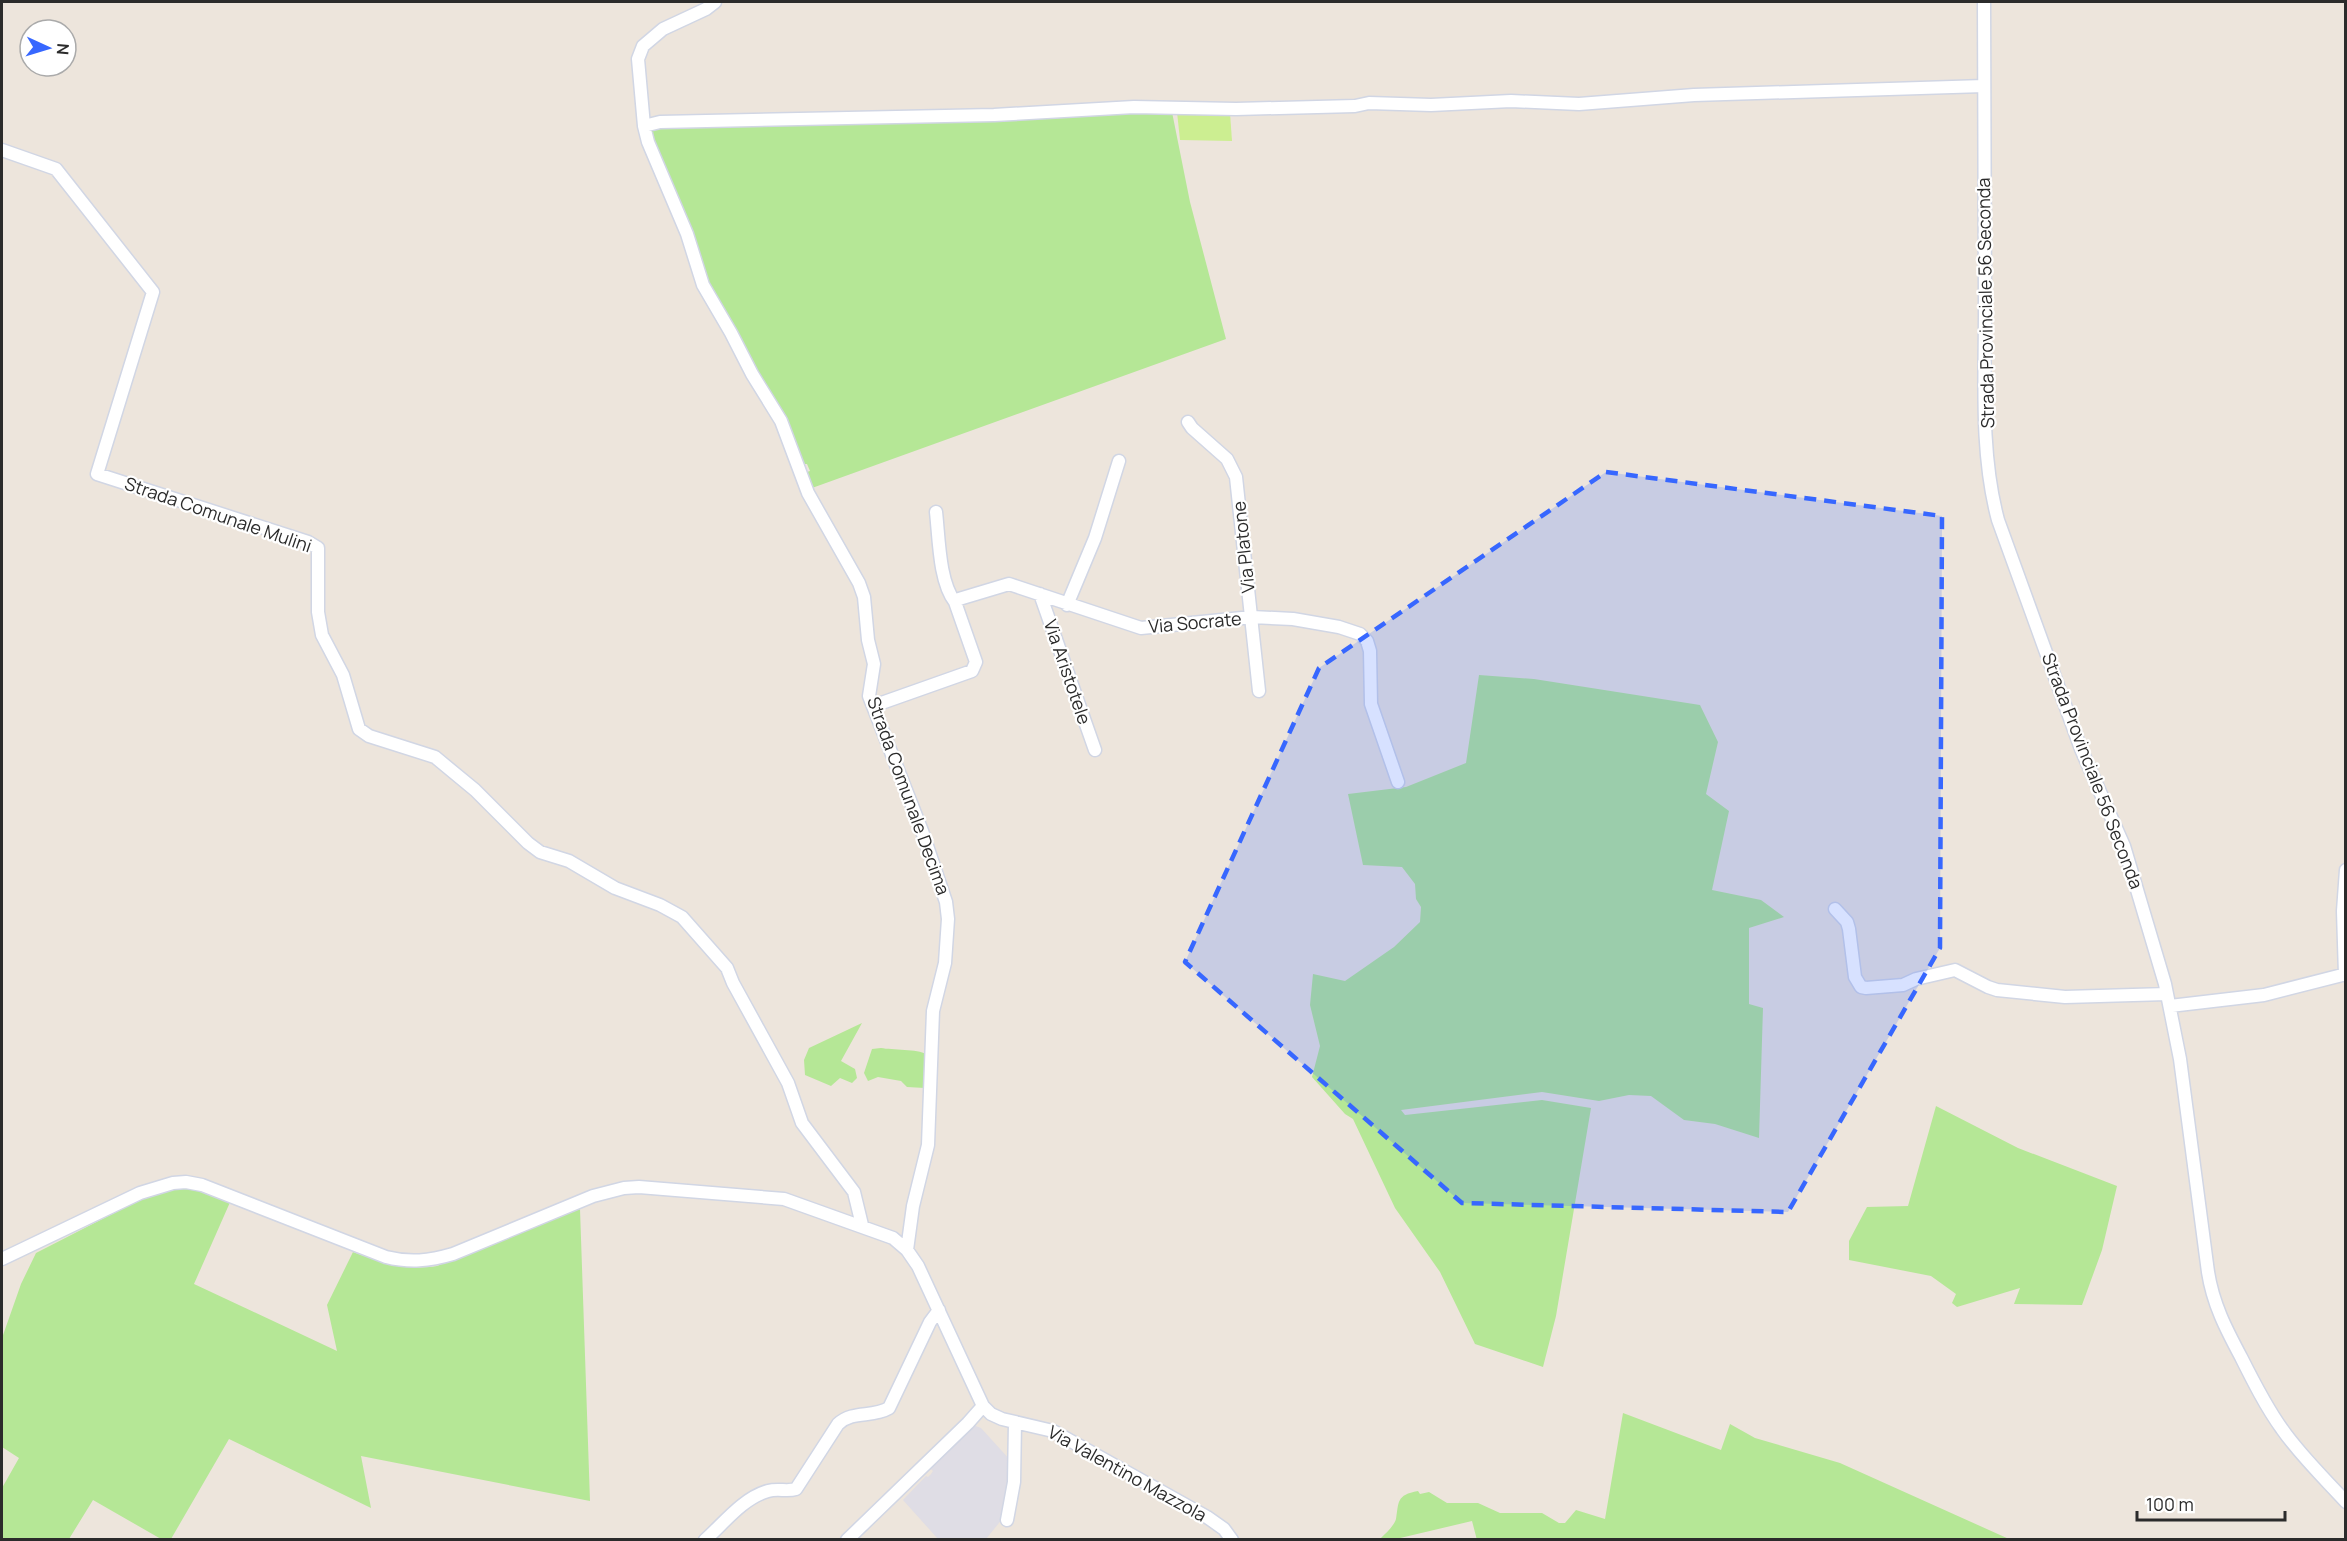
<svg xmlns="http://www.w3.org/2000/svg" width="2347" height="1541" font-family="Manrope,sans-serif">
<style>
.industrial{fill:#dfdde5}
.grass{fill:#b5e796}
.pitch{fill:#ccee91}
.lines{fill:none;stroke-linecap:round;stroke-linejoin:round}
.minor-casing{stroke:#d1d6e4;stroke-width:15}
.minor{stroke:#fff;stroke-width:12}
.marked{fill:#3767ff;fill-opacity:0.2;stroke:#3767ff;stroke-width:4.5;stroke-dasharray:12 8;stroke-linejoin:round}
.labels{text-anchor:middle;stroke-width:4.5;stroke-linejoin:round;paint-order:stroke}
.street-label{font-size:18px;fill:#2b2b2b;stroke:#fff}
</style>
<rect width="100%" height="100%" fill="#ede5dc"/>
<!-- industrial -->
<path class="industrial" d="M973 1425 981 1428 1011 1461 1003 1518 986 1539H938L903 1500 926 1476 928 1477 931 1474 933 1471 930 1468Z"/>
<!-- grass -->
<path class="grass" d="M1094 111 1172 112 1190 202 1226 339 812 488 804 473 810 471 807 464H802L707 284 649 131 661 126Z
M1479 675 1534 679 1700 705 1718 742 1706 794 1729 811 1712 890 1761 900 1784 917 1749 928V1004L1763 1008 1759 1138 1715 1124 1684 1120 1651 1096 1629 1095 1599 1101 1542 1092 1401 1110 1405 1115 1542 1100 1591 1108 1556 1316 1543 1367 1475 1344 1440 1272 1395 1208 1353 1119 1345 1114 1312 1077 1320 1046 1310 1005 1313 974 1345 981 1394 947 1420 922 1421 907 1416 899 1415 884 1402 867 1363 865 1348 794 1406 787 1466 763Z
M862 1023 841 1061 855 1069 857 1078 852 1083 840 1078 831 1086 805 1075 804 1060 809 1048Z
M881 1048C892 1050 918 1049 926 1054L925 1088 907 1087 901 1081 878 1077 868 1081 864 1073 872 1049Z
M1936 1106 2018 1148 2117 1186 2102 1250 2082 1305 2014 1304 2020 1288 1957 1307 1952 1303 1956 1294 1931 1276 1849 1260V1241L1867 1207 1908 1206Z
M175 1188 205 1191 231 1200 194 1284 337 1351 327 1305 353 1252C381 1262 407 1271 437 1266L580 1209 590 1501 361 1456 371 1508 229 1439 171 1539H161L93 1500 69 1539 2 1540V1488L19 1458 2 1447V1338L21 1284 36 1253 153 1193Z
M1623 1413 1721 1450 1730 1424 1755 1438 1840 1463 2009 1539 1477 1540 1472 1521 1396 1539H1380C1385 1534 1394 1526 1396 1519 1399 1502 1396 1495 1418 1491L1420 1494 1429 1492 1447 1503H1478L1500 1513H1542L1559 1523H1565L1576 1510 1605 1519Z"/>
<!-- pitch -->
<path class="pitch" d="M1177 112 1230 113 1232 141 1180 140Z"/>
<g class="lines">
<defs>
<path id="minor" d="M715 2 706 9 663 29 643 46 638 59 644 126 648 142 687 234 703 285 731 333 752 374 781 421 808 493 859 583 864 597 868 640 874 664 869 696 922 831 946 902 948 919 945 963 933 1011 928 1145 913 1206 907 1250
M1984 2C1984 105 1985 208 1985 311 1985 380 1980 453 1998 520L2081 749 2124 846 2165 984 2180 1059 2208 1272C2213 1304 2226 1329 2241 1357 2253 1381 2266 1407 2282 1429 2300 1455 2324 1478 2346 1502
M644 126 660 122 994 115 1134 107 1236 109 1355 106 1369 103 1431 105 1511 101 1579 104 1694 95 1984 86
M2 150 56 169 153 292 97 474 308 542 318 548V612L322 635 343 675 359 729 369 736 435 757 475 790 528 843 540 852 569 861 615 888 660 905 682 917 727 968 733 983 788 1083 802 1123 854 1192 862 1225
M1188 422 1192 428 1227 459 1236 477 1259 691
M936 512C939 538 939 582 955 602
M1040 594 1095 750
M1067 605 1095 538 1119 461
M873 706 972 671 976 662 955 602 959 599 1009 584 1141 628 1252 617 1293 619 1339 627 1360 634 1367 641 1370 651 1371 704 1398 782
M1835 909 1847 922 1849 929 1855 977 1861 987 1866 988 1903 985 1916 979 1955 970 1988 987 1997 990 2065 997 2167 994
M2345 975 2343 911 2346 870
M2170 1006 2264 995 2346 974
M2 1259 140 1193 173 1183 186 1182 202 1185 386 1257C410 1263 429 1261 453 1254L593 1196 624 1188 639 1187 784 1199 893 1238 907 1250 918 1266 983 1406 991 1414 1002 1419 1053 1431 1207 1517 1224 1529 1232 1540
M1007 1520 1014 1482 1015 1422
M705 1540C724 1523 743 1498 768 1491 778 1488 787 1492 796 1489L838 1424C853 1410 872 1418 889 1408L930 1322 939 1310
M847 1540 968 1423 983 1406"/>
</defs>
<!-- minor casing -->
<use href="#minor" class="minor-casing"/>
<!-- minor -->
<use href="#minor" class="minor"/>
</g>
<!-- marked area -->
<path class="marked" d="M1606 472 1942 516 1940 948 1788 1212 1462 1203 1185 962 1319 668Z"/>
<g class="labels">
<!-- street labels -->
<g class="street-label">
<text transform="translate(1986 303) rotate(-91)" y="6">Strada Provinciale 56 Seconda</text>
<text transform="translate(218 515) rotate(19)" y="6">Strada Comunale Mulini</text>
<text transform="translate(1244 547) rotate(-96)" y="6">Via Platone</text>
<text transform="translate(1195 623) rotate(-5)" y="6">Via Socrate</text>
<text transform="translate(1067 672) rotate(71)" y="6">Via Aristotele</text>
<text transform="translate(2092 771) rotate(69)" y="6">Strada Provinciale 56 Seconda</text>
<text transform="translate(908 796) rotate(70)" y="6">Strada Comunale Decima</text>
<text transform="translate(1127 1474) rotate(29)" y="6">Via Valentino Mazzola</text>
</g>
</g>
<!-- border -->
<rect width="2347" height="1541" fill="none" stroke="#2b2b2b" stroke-width="6"/>
<!-- north arrow -->
<g transform="translate(48 48) rotate(94)"><circle r="28" fill="#ffffff" stroke="#aaaaaa" stroke-width="1.5"/>
<path d="M0-4.5L10 22L0 15L-10 22Z" fill="#3767ff"/>
<text y="-9" font-size="16" font-weight="bold" text-anchor="middle" fill="#2b2b2b">N</text>
</g>
<!-- scale -->
<path d="M2137 1511v9h148v-9" fill="none" stroke="#2b2b2b" stroke-width="3"/>
<text x="2146" y="1511" font-size="18" fill="#2b2b2b" stroke="#ffffff" stroke-width="4.5" paint-order="stroke">100 m</text>
</svg>
